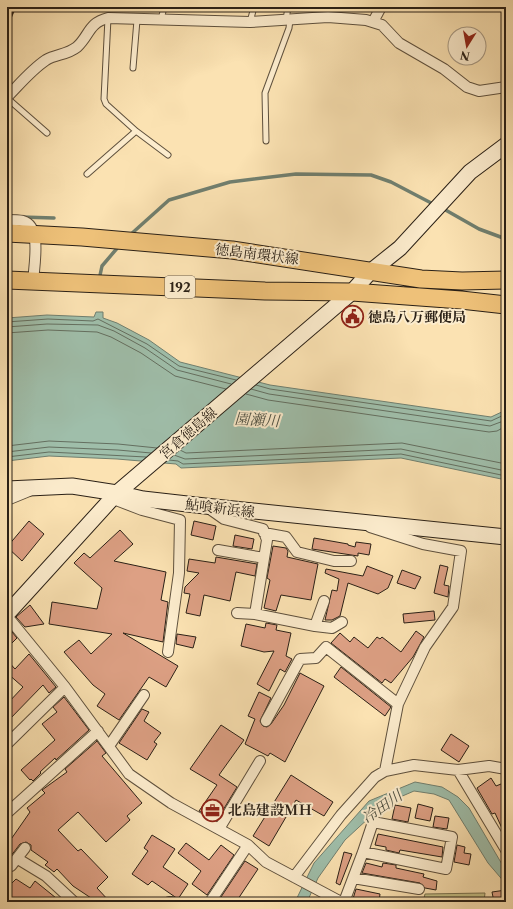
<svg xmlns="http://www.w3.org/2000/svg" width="513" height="909" font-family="'Libre Caslon Text','Noto Serif JP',serif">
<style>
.green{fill:#c5c187;stroke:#78704e}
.water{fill:#9fbeaa;stroke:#707f6f}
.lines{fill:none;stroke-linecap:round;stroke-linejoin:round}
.shore{stroke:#646f60;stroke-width:1}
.stream{stroke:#707f6f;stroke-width:3.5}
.building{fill:#dda084;stroke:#2a2016}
.service-casing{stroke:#5e503d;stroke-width:7}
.minor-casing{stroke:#5e503d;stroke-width:12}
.secondary-casing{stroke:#2a2016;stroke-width:17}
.trunk-casing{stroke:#2a2016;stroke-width:19}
.service{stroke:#fceccd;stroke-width:5}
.minor{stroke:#fceccd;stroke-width:10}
.secondary{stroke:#fceccd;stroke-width:15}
.trunk{stroke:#eec179;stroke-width:17}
.rail-casing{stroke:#2a2016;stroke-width:4.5}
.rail{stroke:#fceccd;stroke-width:3;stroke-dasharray:9;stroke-linecap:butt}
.labels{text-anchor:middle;stroke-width:4;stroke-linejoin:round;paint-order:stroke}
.shield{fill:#fceccd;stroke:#695d4d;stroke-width:1}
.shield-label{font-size:13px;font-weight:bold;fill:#2a2016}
.street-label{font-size:14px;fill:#2a2016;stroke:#fceccd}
.poi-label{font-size:14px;font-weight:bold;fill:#2a2016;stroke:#fceccd;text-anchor:start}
.water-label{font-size:15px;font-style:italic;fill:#4d4f42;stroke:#fceccd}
</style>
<rect width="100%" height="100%" fill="#fbe2b2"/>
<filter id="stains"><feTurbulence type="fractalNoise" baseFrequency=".005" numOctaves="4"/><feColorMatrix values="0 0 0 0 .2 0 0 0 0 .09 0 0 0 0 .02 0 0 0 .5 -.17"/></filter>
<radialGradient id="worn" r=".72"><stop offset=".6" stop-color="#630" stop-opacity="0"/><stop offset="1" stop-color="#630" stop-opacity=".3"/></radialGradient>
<!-- green -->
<path class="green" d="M485 893 484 902H423L425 894Z"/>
<!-- water -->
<path class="water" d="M96 312H103V318L117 323 149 340 180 362 270 385 491 417 506 410V480L401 458 181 468 176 464 117 459 49 456 7 461V318L47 315 94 317Z
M415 782 442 787 458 797 469 808 506 871V884L488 863 449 800 434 794 414 791 384 804 345 840 318 878 307 902H295L314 863 369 801Z"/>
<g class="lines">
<!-- shore -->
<path class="shore" d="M7 322 48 319 93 321 98 319 147 344 179 366 236 380
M7 327 47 324 98 325 114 331 145 348 177 370 231 384
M7 333 48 330 97 332 111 337 141 353 175 376 226 389
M256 385 270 389 491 421 506 414
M251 389 269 394 490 426 506 420
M246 394 268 400 489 432 497 431 506 426
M7 446 49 441 118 444 157 448
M180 450 186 453 402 443 506 464
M7 452 49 447 118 450 151 453
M174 455 185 459 401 449 506 471
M7 457 49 452 146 457
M169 460 178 461 183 464 401 454 506 476"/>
<!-- stream -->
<path class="stream" d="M442 208 479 229 506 239
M21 217 54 218
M130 235 169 200 230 182 296 174 371 175 391 182 435 205
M99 280 102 266 119 246"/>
</g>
<!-- building -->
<path class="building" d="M29 521 44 534 22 561 7 547Z
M194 521 216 526 213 540 191 535Z
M120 530 133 544 114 561 166 572 161 600 168 602 163 642 123 633 178 666 166 687 149 677 119 720 97 706 105 694 93 685 64 652 79 640 91 654 112 634 49 624 52 602 97 609 102 588 74 563 84 553 90 558Z
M235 535 254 539 252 549 233 546Z
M314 538 348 544V545L355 547 356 542 371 544 369 555 358 553V556L312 549Z
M273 546 286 548 288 551 287 557 318 564 311 600 281 595 276 611 264 608 270 580 267 578Z
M216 557 257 564 255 576 236 572 230 601 204 595 200 616 186 613 190 594 184 593 185 587 199 573 187 571 189 559 215 563Z
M440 565 448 567 444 585 449 586 448 597 434 593Z
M367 566 393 576 388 588 378 594 348 583 340 616 332 620H325L332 590 337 591 339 579 325 573 326 569 363 576Z
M402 570 421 577 415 589 397 583Z
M30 605 44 624 25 627 16 617Z
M434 611 435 620 404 623 403 614Z
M266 623 277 625 276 630 291 633 286 656 292 659 285 672 280 669 269 691 257 684 274 651 264 652 241 646 246 624 265 628Z
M7 626 17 638 7 648Z
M416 631 424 637 413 657 391 683 385 679 382 683 331 643 340 633 350 642 354 637 368 648 377 637 380 639 382 637 401 652Z
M177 634 196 637 193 648 176 644Z
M29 654 56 687 49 693 43 685 7 722V704L23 687 7 673V660L15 669Z
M341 667 391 707 385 716 334 677Z
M300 673 324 686 285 762 270 753 268 756 245 744 255 719 248 716 259 692 271 698 260 721 263 726 267 727 271 724 284 705Z
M64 697 89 730 56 760 55 758 40 772 41 773 33 781 31 779 30 780 21 770 55 740 42 724 57 712 53 707Z
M142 709 149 712 144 721 161 733 154 742 157 744 147 760 119 743Z
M221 725 244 740 219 775 237 787 217 820 199 811 217 785 190 769Z
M451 734 469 746 459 762 441 750Z
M97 741 106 753 102 756 142 803 127 816 130 820 106 842 78 812 58 830 78 851 81 849 108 877 97 888 110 902H97L73 886 57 869 54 872 45 865 48 862 31 850V845L26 842 20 844 7 861V845L30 812 27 808 45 793 42 790 67 772 65 769Z
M291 775 333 802 324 816 296 800 269 846 253 836Z
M491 778 496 786 506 782V837L495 813 492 814 477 788Z
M418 804 433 808 430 821 415 818Z
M395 805 411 808 408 822 392 819Z
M435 816 449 818 447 829 433 827Z
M378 834 443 847 442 857 400 850 399 853 386 850V847L375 845Z
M152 835 175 849 163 867 188 884 178 899 152 881 148 885 132 874 148 851 144 848Z
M186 843 209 860 221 845 234 855 207 895 192 884 201 871 178 853Z
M457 845 465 847 464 853 471 854 469 865 454 862Z
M344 852 352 854 340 885 336 883Z
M245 861 258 869 236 902H229L221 897Z
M366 863 382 867 383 863 396 865V868L424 874 423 877 437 881 436 890 425 888 420 883 362 873Z
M16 879 30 888 35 881 61 902H7V888Z
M356 889 380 894 379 902H352Z
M506 890V902H494L492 892Z"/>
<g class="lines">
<defs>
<path id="service" d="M161 20 164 7
M286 20 288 7
M250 22 254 7
M133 68 137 20
M7 98 47 133
M136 131 168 155
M266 141 265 93 289 28 290 20
M87 174 136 131 106 104 104 99 108 18"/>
<path id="minor" d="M373 22 381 7
M7 97C19 85 31 70 46 60 56 54 67 55 77 47 90 35 88 23 108 18L250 22 328 17 366 20 382 25 399 43 444 69 467 87 479 91 506 87
M7 220C12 220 18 220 23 221 42 226 34 266 33 282
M7 500 29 491
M116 500 142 510 180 520 179 573 168 652
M207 507 224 519 263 529 267 540 255 614 315 626 324 601
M370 527 423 544 461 551 453 607 425 647 398 704 385 771
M264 533 286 537 297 552 334 561H351
M218 550 264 558
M237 613 255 614
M7 616 65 687 129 774 171 803 248 845 266 862 341 902
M315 626 332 628 342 622
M266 721 300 659 316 658 326 647 398 704
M7 744 65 687
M109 746 144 695
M458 770 506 850
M7 813 98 731
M219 829 260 761
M18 859 46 876 74 902
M11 866 25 848
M294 877 341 815 375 777 385 771 414 765 458 770 489 766 506 769
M353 878 419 889
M169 902H172
M210 902 248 845
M344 902 363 852 373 822 452 837 446 869 363 852"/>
<path id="secondary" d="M7 489 72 486 117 493 143 499 205 506 506 537
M7 614 117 493 352 292 370 272 400 248 470 172 506 145"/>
<path id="trunk" d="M7 233 82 237 232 250 421 279 462 281 506 280
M7 280 265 291 352 292 461 300 506 305"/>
</defs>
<!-- service casing -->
<use href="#service" class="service-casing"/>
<!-- minor casing -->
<use href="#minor" class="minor-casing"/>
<!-- secondary casing -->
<use href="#secondary" class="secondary-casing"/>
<!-- trunk casing -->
<use href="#trunk" class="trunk-casing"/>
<!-- service -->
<use href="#service" class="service"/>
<!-- minor -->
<use href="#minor" class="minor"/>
<!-- secondary -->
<use href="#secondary" class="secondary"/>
<!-- trunk -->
<use href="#trunk" class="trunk"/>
<defs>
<path id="rail" d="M7 23 14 7"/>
</defs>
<!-- rail casing -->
<use href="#rail" class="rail-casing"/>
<!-- rail -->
<use href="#rail" class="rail"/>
</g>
<!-- icons -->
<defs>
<symbol id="civic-ring" viewBox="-11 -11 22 22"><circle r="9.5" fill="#fceccd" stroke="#8f2418" stroke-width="1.5"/><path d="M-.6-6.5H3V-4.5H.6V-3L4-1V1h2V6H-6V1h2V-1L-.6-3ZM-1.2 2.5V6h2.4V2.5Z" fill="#8f2418"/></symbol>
<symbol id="office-ring" viewBox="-11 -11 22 22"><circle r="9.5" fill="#fceccd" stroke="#8f2418" stroke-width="1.5"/><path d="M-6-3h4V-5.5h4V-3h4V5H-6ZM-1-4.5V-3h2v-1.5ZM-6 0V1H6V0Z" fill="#8f2418"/></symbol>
</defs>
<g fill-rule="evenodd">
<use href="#civic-ring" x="340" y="304" width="25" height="25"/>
<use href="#office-ring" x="200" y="798" width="25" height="25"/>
</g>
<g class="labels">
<!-- shield labels -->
<rect class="shield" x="165" y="276" width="30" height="22" rx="3"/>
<g class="shield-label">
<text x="180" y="292">192</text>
</g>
<!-- street labels -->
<g class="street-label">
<text transform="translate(257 254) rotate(7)" y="5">徳島南環状線</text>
<text transform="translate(188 433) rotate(-41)" y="5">宮倉徳島線</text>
<text transform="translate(220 508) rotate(7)" y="5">鮎喰新浜線</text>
</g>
<!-- poi labels -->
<g class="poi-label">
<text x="368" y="322">徳島八万郵便局</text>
<text x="228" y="815">北島建設ＭＨ</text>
</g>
<!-- water labels -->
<g class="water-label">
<text transform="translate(257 420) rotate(3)" y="5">園瀬川</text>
<text transform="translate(382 807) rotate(-35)" y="5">冷田川</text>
</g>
</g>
<!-- margin -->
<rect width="513" height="909" fill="none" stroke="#fbe2b2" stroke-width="24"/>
<rect x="8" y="8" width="497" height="893" fill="none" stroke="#2a2016" stroke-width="2"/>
<rect x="12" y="12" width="489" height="885" fill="none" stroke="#2a2016"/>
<!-- north arrow -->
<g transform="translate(467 46) rotate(191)"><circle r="19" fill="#fceccd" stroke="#a89a84"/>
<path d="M0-3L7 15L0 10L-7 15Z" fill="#8f2418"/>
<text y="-6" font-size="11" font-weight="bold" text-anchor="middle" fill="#2a2016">N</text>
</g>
<rect width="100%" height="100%" filter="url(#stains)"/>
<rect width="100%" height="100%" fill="url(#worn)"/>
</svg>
